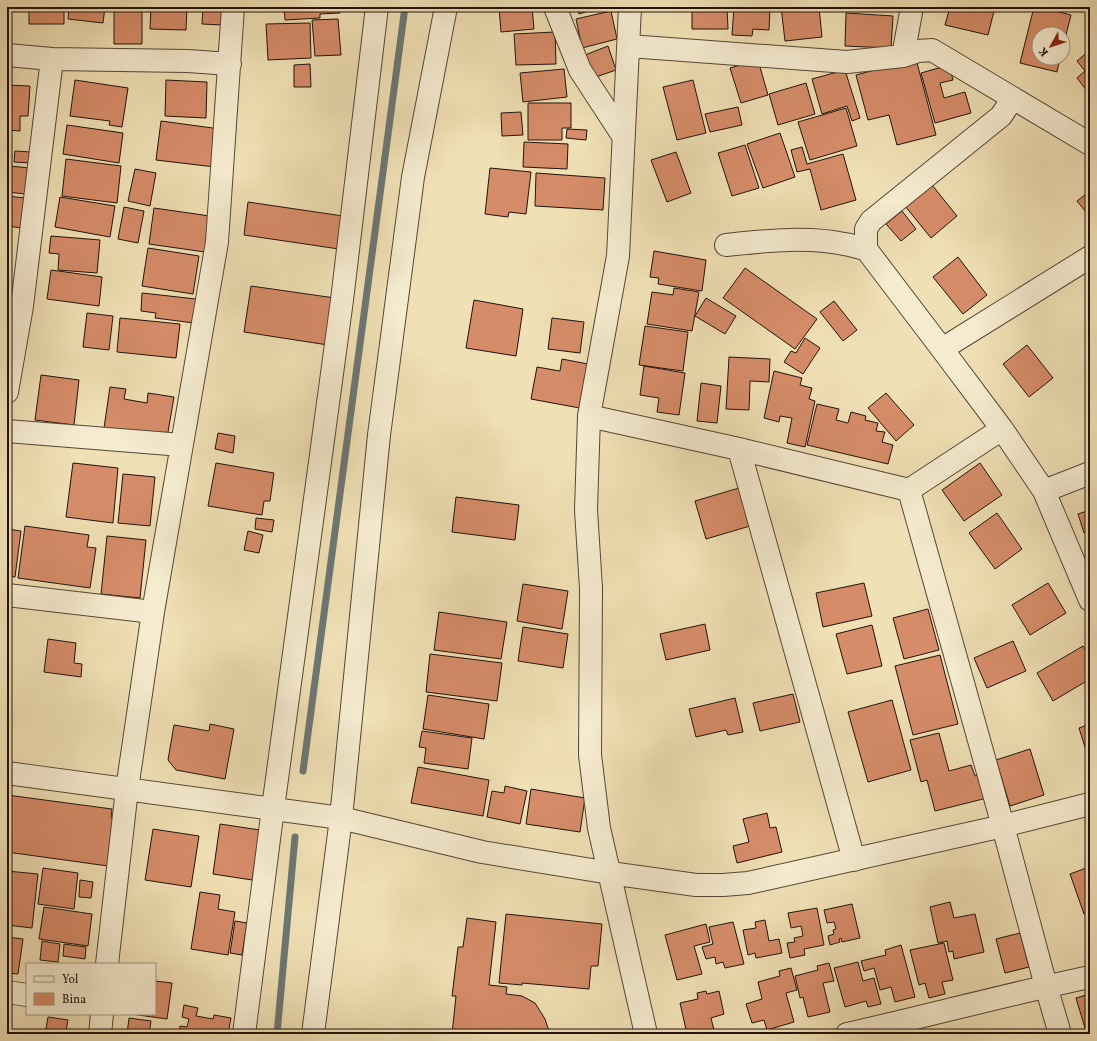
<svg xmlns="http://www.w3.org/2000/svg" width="1097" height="1041" font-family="Vollkorn,serif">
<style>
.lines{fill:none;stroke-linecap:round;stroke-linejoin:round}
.stream{stroke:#6d7774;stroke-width:7}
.building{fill:#d68c69;stroke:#21120c}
.minor-casing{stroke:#554636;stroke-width:24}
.minor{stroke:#f5ebcf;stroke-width:22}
</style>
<rect width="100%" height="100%" fill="#f0e0b5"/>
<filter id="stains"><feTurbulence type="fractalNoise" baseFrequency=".005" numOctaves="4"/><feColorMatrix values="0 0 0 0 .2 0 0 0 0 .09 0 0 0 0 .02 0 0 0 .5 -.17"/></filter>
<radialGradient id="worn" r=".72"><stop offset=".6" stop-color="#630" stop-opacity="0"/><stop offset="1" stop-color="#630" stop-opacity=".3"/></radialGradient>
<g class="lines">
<!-- stream -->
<path class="stream" d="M303 771 405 7
M277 1034 295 837"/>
</g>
<!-- building -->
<path class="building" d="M48 7H64V24H29V8Z
M69 7H105L103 23 68 19Z
M114 7H142V44H114Z
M151 7H187L186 30 150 29Z
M203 7H223L222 25 202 24Z
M284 7H340V13L320 14V18L285 20Z
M499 7H532L534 29 501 32Z
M577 7H601L579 14Z
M692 7H727L728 29H692Z
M734 7H770L769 30 753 29 752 36 732 35Z
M781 7H819L822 37 785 41Z
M950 7H995L988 35 945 25Z
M1034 7H1060L1059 12 1071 15 1063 47V34H1039V58H1060L1057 72 1020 63Z
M611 11 617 39 582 48 576 19Z
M846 13 893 16 891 48 845 46Z
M338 19 341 55 315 56 312 20Z
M310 23 311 58 268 60 266 24Z
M555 32 556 64 516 65 514 34Z
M608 46 616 70 593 78 585 55Z
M1090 50V95L1077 78 1085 71 1077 61Z
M916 59 936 135 897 145 889 115 868 120 856 75Z
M758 60 768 95 741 103 730 68Z
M310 64 311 87H294V65Z
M949 65 953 80 940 83 944 98 965 92 971 113 935 123 921 73Z
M564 69 567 97 523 102 520 73Z
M845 70 860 118 852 121 847 106 822 114 812 79Z
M75 80 128 88 122 127 109 125 110 121 70 116Z
M166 80 207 82 206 118 165 116Z
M693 80 706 133 677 140 663 87Z
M806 83 815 114 778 125 769 94Z
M7 85 30 86 28 116H20V131L7 130Z
M528 103H571V128H562V140H528Z
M738 107 742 125 710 132 705 114Z
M846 108 857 146 810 160 798 122Z
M521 112 523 135 502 136 501 113Z
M161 121 220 129 215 167 156 160Z
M67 125 123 133 119 163 63 154Z
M567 129 587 130 586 140 566 138Z
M780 133 795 177 763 188 747 144Z
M524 142 568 144 567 169 523 167Z
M745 145 759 188 732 196 718 153Z
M802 147 807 164 843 154 856 200 821 210 810 169 797 172 791 150Z
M15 151 31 152 30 163 14 162Z
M676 152 691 193 667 202 651 160Z
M7 155H12L10 166 29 168 26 194 7 192Z
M66 159 121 166 117 203 62 196Z
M490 168 531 172 526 214 509 212 508 217 485 214Z
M135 169 156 173 150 206 128 201Z
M536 173 605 178 603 210 535 206Z
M932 185 957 216 931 238 905 206Z
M1090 191V217L1077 201Z
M7 196 25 198 22 228 7 226Z
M60 197 115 206 110 237 55 227Z
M248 202 343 216 339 249 244 235Z
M124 207 144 211 138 243 118 239Z
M154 208 210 216 205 252 149 244Z
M902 211 916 229 901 241 886 224Z
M51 236 100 240 97 273 58 270 59 254 49 253Z
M148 248 199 256 193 294 142 286Z
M654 251 706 260 702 291 658 284 659 278 650 277Z
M958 257 987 295 963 314 933 277Z
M745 268 817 319 795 349 723 298Z
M51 270 102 277 99 306 47 299Z
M251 286 335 298 328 345 244 332Z
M674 288 699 292 692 331 647 324 652 292 673 295Z
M142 293 196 299 194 323 155 318 156 313 141 311Z
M706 298 736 316 725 334 695 316Z
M474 300 523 309 516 356 466 348Z
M834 301 857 330 843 341 820 312Z
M87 313 113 316 109 350 83 347Z
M120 318 180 324 176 358 117 352Z
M552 318 584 322 580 353 548 349Z
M645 326 688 332 683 371 639 365Z
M805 338 820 348 803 374 784 362 791 351 796 353Z
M1027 345 1053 378 1029 397 1003 364Z
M729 357 770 359 769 382 750 381 749 410 726 409Z
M562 359 593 365 585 409 531 399 537 367 560 371Z
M644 366 685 373 679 415 657 412 659 398 640 395Z
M774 371 802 378 800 385 812 388 809 399 815 401 805 447 787 443 792 418 780 416 779 422 764 418Z
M41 375 79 380 74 425 35 420Z
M701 383 721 386 717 423 697 421Z
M110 387 126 389 124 399 147 403 148 393 174 397 167 438 104 428Z
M886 393 914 425 896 441 868 408Z
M817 404 839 409 836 420 848 423 851 412 866 416 865 420 878 423 876 431 885 432 882 442 893 445 888 464 807 445Z
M218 433 235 436 233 453 215 449Z
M73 463 118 468 113 523 66 517Z
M216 463 274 473 270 501H264L262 515 208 506Z
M980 463 1002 495 964 521 942 490Z
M123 474 155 477 150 526 118 523Z
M739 488 750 526 706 539 695 501Z
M456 497 519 505 515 540 452 532Z
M1090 510V531L1084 533 1078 514Z
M997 513 1022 549 995 569 969 533Z
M256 518 274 520 272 532 255 529Z
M25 526 89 535 87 547 96 548 90 588 18 578Z
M7 529 21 531 15 577 7 576Z
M248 531 263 535 259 553 244 550Z
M107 536 146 540 140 598 101 594Z
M864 583 872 616 823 627 816 593Z
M1048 583 1066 613 1030 635 1012 605Z
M523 584 568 591 562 629 517 621Z
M928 609 939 650 904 659 893 618Z
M439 612 507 622 501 659 434 650Z
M705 624 710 650 666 660 660 634Z
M872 625 882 666 847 674 836 634Z
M523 627 568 634 563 668 518 661Z
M48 639 76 643 74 663 82 664 81 677 44 672Z
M1013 641 1026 671 987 688 974 658Z
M1083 646 1090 658V679L1053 701 1037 673Z
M430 654 502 663 497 701 426 692Z
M940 655 958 724 913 735 895 666Z
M793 694 800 722 760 731 753 703Z
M428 695 489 704 484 739 423 729Z
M735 698 743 732 728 735 726 730 696 737 689 709Z
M892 700 911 770 868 782 848 712Z
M210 724 234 729 225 779 176 770 168 760 174 725 209 731Z
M1090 724V757H1088L1079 728Z
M422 731 472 738 468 769 424 763 426 748 419 747Z
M939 733 949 771 971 765 975 776 981 774 987 798 935 811 927 780 921 782 910 740Z
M1030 749 1044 795 1010 806 996 760Z
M418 767 489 780 483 816 411 803Z
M505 786 527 791 520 824 487 817 492 791 504 793Z
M531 789 585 798 580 832 526 824Z
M7 795 112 809 111 818 121 819 115 867 7 852Z
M767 813 770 828 776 827 782 852 737 863 733 846 749 842 743 819Z
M220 824 260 830 252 880 213 874Z
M153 829 199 836 191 887 145 880Z
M1089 867 1090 871V912L1084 914 1070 874Z
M43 868 78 873 74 909 38 904Z
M7 871 38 874 32 928 7 925Z
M80 880 93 882 91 898 79 897Z
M200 892 220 895 218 909 235 912 228 955 191 949Z
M950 902 954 918 975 914 984 952 954 959 953 951 949 952 947 941 938 943 930 907Z
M852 904 860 938 842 942 841 938 839 939 840 942 830 945 828 936 834 934 833 930 836 929 834 922 827 923 824 910Z
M44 907 92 914 88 946 39 939Z
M817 908 824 945 804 949 805 955 790 958 787 943 795 942 794 938 803 936 801 926 791 928 788 913Z
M506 914 602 924 598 966H591L589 989 522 983V985L499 983Z
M467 918 496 922 489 985 507 987 506 994 522 996 535 1003 545 1019 550 1034H452L456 996H452L458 947H463Z
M765 920 769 941 779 939 782 953 756 958 755 953 748 955 743 930 756 928 755 922Z
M235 921 247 923 242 955 230 953Z
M733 922 744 964 725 968 723 962 716 964 715 957 706 959 702 947 713 944 709 927Z
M706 924 710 942 694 946 702 974 677 980 665 935Z
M1020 933 1029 967 1005 973 996 939Z
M7 937 23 939 18 974 7 973Z
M42 941 60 944 58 962 40 960Z
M944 943 953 980 942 982 945 994 929 998 925 983 919 985 910 950Z
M64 944 86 947 85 959 63 956Z
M901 945 915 997 895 1002 891 987 880 990 874 968 864 971 861 961 886 955 885 950Z
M858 962 863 981 874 978 881 1004 868 1007 866 1001 845 1007 834 968Z
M829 963 834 981 823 983 830 1012 808 1017 803 997 800 998 795 976 818 970 817 966Z
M791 968 797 990 786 993 794 1022 767 1030 764 1020 752 1023 746 1004 762 999 758 982 780 976 779 971Z
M155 981 172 983 167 1019 131 1014H155Z
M706 991 707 994 719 991 724 1014 711 1018 715 1034H687L680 1003 698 999 697 993Z
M1090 994V1026L1085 1028 1076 998Z
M184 1005 198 1008 196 1016 213 1019 214 1015 231 1018 228 1034H179L180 1026 187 1027 189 1019 182 1017Z
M48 1017 68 1020 66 1031 46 1029Z
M129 1018 151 1021 149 1034H127Z"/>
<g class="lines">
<defs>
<path id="minor" d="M555 7 580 70 623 136
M630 7 618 256 589 416 739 449 909 490
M629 46 847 62 903 56 918 51 932 50 1090 144
M7 55 52 59
M903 56 912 7
M726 245C765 241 806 236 844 244 852 245 859 248 866 249V229L871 221 1001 116 1013 98
M866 249 942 349 1002 429 1044 491 1090 600
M942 349 1090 257
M7 392 22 306 52 59 188 61 230 64
M589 416 586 510 591 588 590 755 599 828 646 1034
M1002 429 909 490 1003 826 1046 986 1060 1034
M7 431 182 445
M739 449 854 860
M1044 491 1090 473
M7 595 153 612
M7 773 341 818 482 852 610 873 696 885H723L748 883 1003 826 1090 804
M107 964 127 789 153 612 217 242 233 7
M7 992 27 995
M100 1034 102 1014
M244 1034 273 808 342 300 377 7
M313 1034 341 818 379 435 413 177 446 7
M847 1034C928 1016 1008 994 1090 977"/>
</defs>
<!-- minor casing -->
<use href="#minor" class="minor-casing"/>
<!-- minor -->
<use href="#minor" class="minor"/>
</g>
<!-- margin -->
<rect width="1097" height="1041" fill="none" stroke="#f0e0b5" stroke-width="24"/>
<rect x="8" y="8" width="1081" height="1025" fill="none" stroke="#21120c" stroke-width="2"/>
<rect x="12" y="12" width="1073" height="1017" fill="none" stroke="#21120c"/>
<!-- legend -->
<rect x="26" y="963" width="130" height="52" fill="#f5ebcf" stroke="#a09481"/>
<rect x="34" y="976" width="20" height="6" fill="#f5ebcf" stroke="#a09481"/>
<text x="62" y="983" font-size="12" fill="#21120c">Yol</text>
<rect x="34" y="993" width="20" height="12" fill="#d68c69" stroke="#a09481"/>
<text x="62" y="1003" font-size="12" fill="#21120c">Bina</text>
<!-- north arrow -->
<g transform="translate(1051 46) rotate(231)"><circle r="19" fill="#f5ebcf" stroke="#a09481"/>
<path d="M0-3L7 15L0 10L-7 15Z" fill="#8f2418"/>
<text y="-6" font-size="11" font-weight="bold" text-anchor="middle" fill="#21120c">K</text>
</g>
<rect width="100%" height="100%" filter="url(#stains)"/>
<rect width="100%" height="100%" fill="url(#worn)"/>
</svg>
